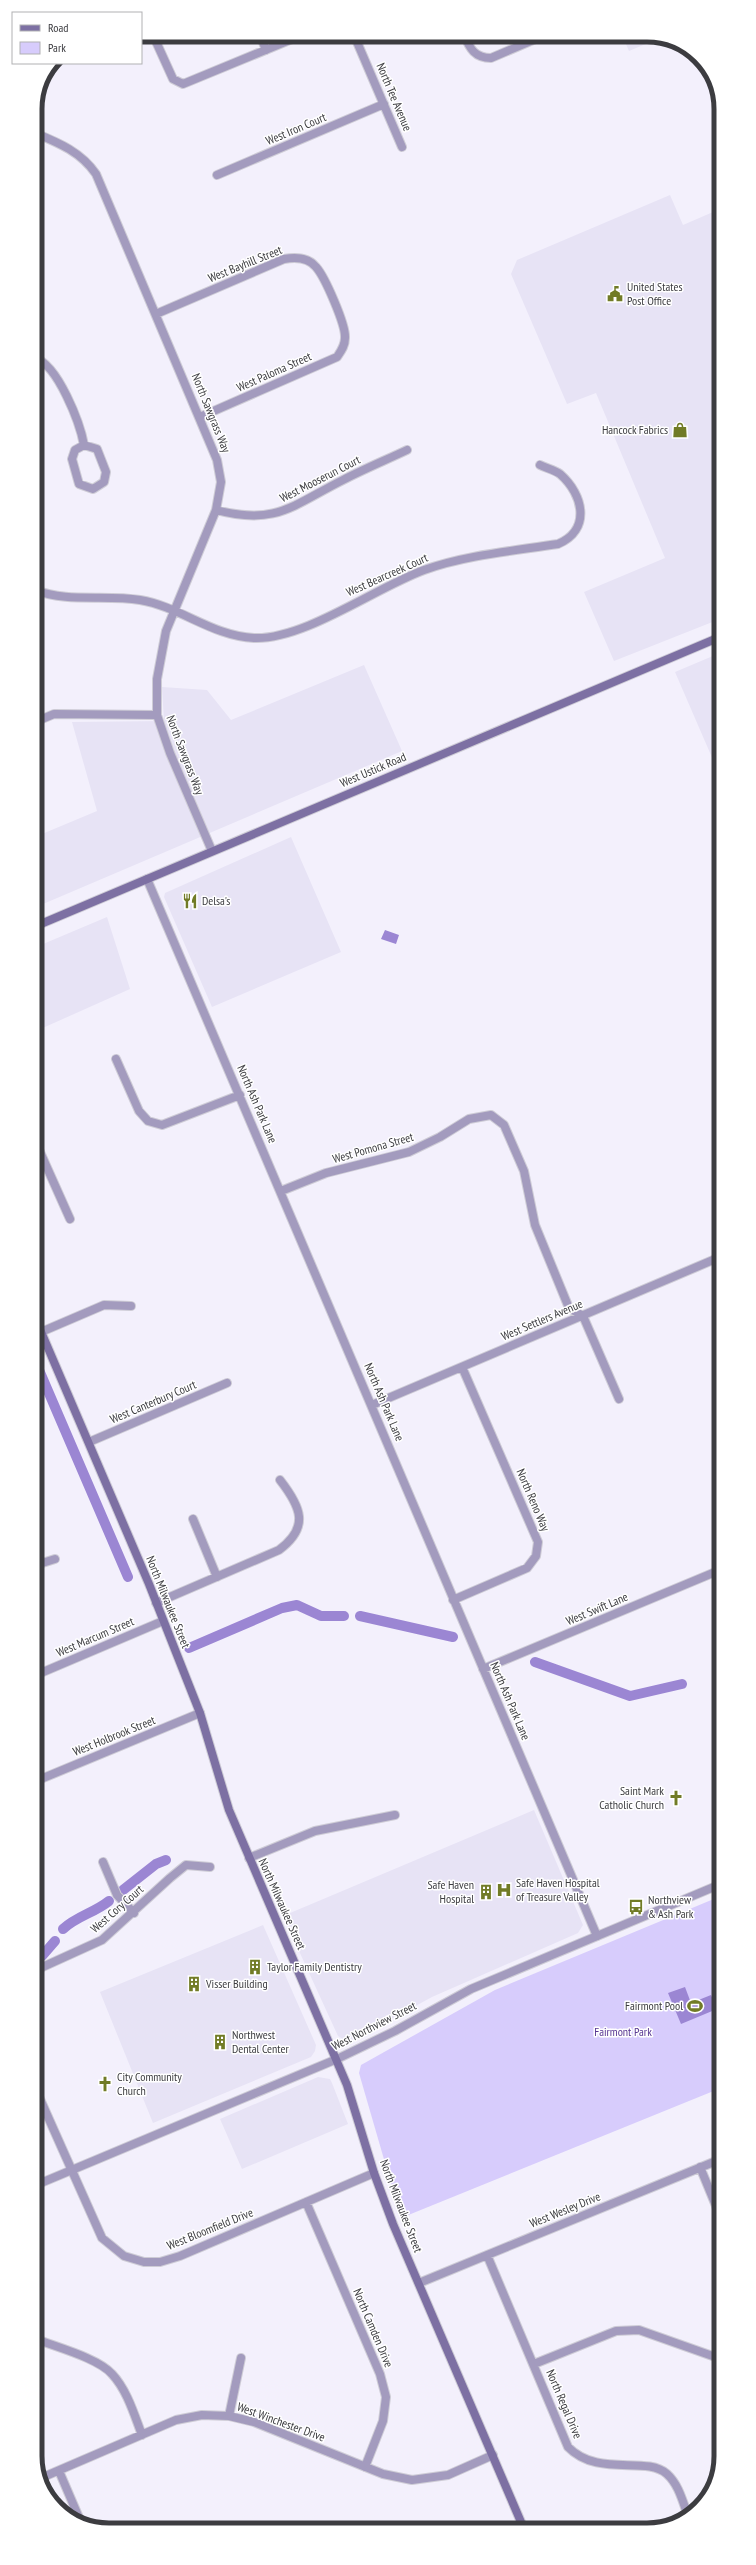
<svg xmlns="http://www.w3.org/2000/svg" width="756" height="2565" font-family="'PT Sans Narrow',sans-serif">
<style>
.built{fill:#e7e3f5}
.green{fill:#d7ccfc}
.water{fill:#9b86d3}
.lines{fill:none;stroke-linecap:round;stroke-linejoin:round}
.canal{stroke:#9b86d3;stroke-width:10}
.minor-casing{stroke:#ceccd6;stroke-width:10}
.tertiary-casing{stroke:#ceccd6;stroke-width:10}
.secondary-casing{stroke:#ceccd6;stroke-width:10}
.minor{stroke:#a39bbe;stroke-width:8}
.tertiary{stroke:#a39bbe;stroke-width:8}
.secondary{stroke:#7d70a3;stroke-width:8}
.labels{text-anchor:middle;stroke-width:3;stroke-linejoin:round;paint-order:stroke}
.street-label{font-size:12px;fill:#3c3c40;stroke:#fff}
.poi-label{font-size:12px;fill:#3c3c40;stroke:#fff;text-anchor:start}
.park-label{font-size:12px;fill:#563591;stroke:#fff}
.rim{fill:none;stroke:#3c3c40;stroke-width:5}
</style>
<rect width="100%" height="100%" fill="#f3f0fc"/>
<!-- built -->
<path class="built" d="M622 35H652L660 38 629 51Z
M670 195 683 225 720 209V619L614 661 584 592 665 558 596 393 567 404 511 274 517 260Z
M720 653V776L675 672Z
M364 665 402 751 36 907 35 825 37 824 42 834 97 811 72 722 164 721 162 687 207 690 231 720Z
M291 837 341 952 212 1007 164 897 165 893Z
M107 917 130 989 36 1031V947Z
M534 1810 583 1925 578 1933 432 1997 353 2040 346 2041 338 2036 283 1916Z
M263 1925 316 2045 315 2051 311 2057 153 2123 100 1992Z
M318 2077 330 2079 332 2083 348 2124 242 2169 220 2119Z"/>
<!-- green -->
<path class="green" d="M721 1896V2088L401 2218 359 2073 361 2065 495 1990Z"/>
<!-- water -->
<path class="water" d="M385 930 399 935 396 944 381 939Z
M685 1987 691 2003 711 1995 717 2009 681 2024 668 1993Z"/>
<g class="lines">
<!-- canal -->
<path class="canal" d="M36 1363 128 1577
M360 1616 453 1637
M189 1648 282 1608 297 1605 321 1616H344
M535 1662 630 1696 682 1684
M123 1890 156 1864 166 1860
M63 1929C77 1916 94 1913 109 1901
M42 1956 55 1941"/>
<defs>
<path id="minor" d="M153 35 173 79 183 84 302 35
M260 35 266 50
M354 35 402 147
M464 35C470 49 475 58 491 58L545 35
M35 133C59 143 81 152 96 174L217 460 221 482 216 510 166 631 157 679V715L170 753 212 851
M217 175 384 104
M156 314 284 259C295 257 308 257 316 267 325 277 346 325 345 338 345 346 341 351 337 357L200 417
M35 358C58 365 80 423 84 445
M84 445 97 449 106 472 104 482 93 489 79 484 72 459 75 450Z
M216 510C276 526 293 505 343 480 364 469 386 460 407 450
M35 590C68 603 106 594 140 600 181 607 212 636 254 638 304 640 375 588 424 570 466 555 513 551 558 544 591 530 584 495 560 474 555 470 546 468 540 465
M35 722 54 714 157 715
M147 879 597 1936
M116 1059 139 1111 148 1121 162 1125 240 1095
M36 1143 70 1219
M281 1191 326 1173 409 1152 440 1137 469 1119 491 1115 504 1125 524 1171 535 1225 569 1308 583 1316 619 1399
M41 1332 104 1305 131 1306
M372 1405 720 1257
M89 1442 227 1383
M193 1519 217 1577
M36 1565 55 1559
M453 1600 527 1568 536 1556 538 1542 462 1367
M156 1603 279 1550C310 1527 301 1507 280 1480
M483 1669 720 1570
M36 1675 163 1621
M36 1781 200 1713
M249 1858 315 1831 395 1815
M103 1862 117 1895 134 1913
M36 1970 102 1940 170 1878 186 1865 210 1867
M36 2090 102 2238 124 2256 144 2262H160L180 2256 374 2173
M700 2167 721 2218
M306 2202 380 2374 386 2397 383 2421 365 2467
M487 2255 568 2447C598 2478 646 2455 667 2474 678 2484 682 2499 687 2513
M419 2283 721 2159
M36 2339C56 2347 98 2358 112 2374 127 2390 134 2414 142 2435
M534 2364 616 2331 639 2330 721 2359
M229 2416 241 2358
M59 2471 80 2520
M41 2478 176 2420 202 2415 229 2416 254 2422 383 2474 412 2480 448 2475 493 2455"/>
<path id="tertiary" d="M36 2185 337 2059 395 2031 471 1989 721 1884"/>
<path id="secondary" d="M36 926 720 637
M36 1320 149 1584 200 1713 229 1810 347 2085 374 2173 393 2224 524 2529"/>
</defs>
<!-- minor casing -->
<use href="#minor" class="minor-casing"/>
<!-- tertiary casing -->
<use href="#tertiary" class="tertiary-casing"/>
<!-- secondary casing -->
<use href="#secondary" class="secondary-casing"/>
<!-- minor -->
<use href="#minor" class="minor"/>
<!-- tertiary -->
<use href="#tertiary" class="tertiary"/>
<!-- secondary -->
<use href="#secondary" class="secondary"/>
</g>
<!-- icons -->
<defs>
<symbol id="civic-bare" viewBox="-9 -9 18 18"><path d="M-.6-6.5H3V-4.5H.6V-3L4-1V1h2V6H-6V1h2V-1L-.6-3ZM-1.2 2.5V6h2.4V2.5Z" fill="#717b26" stroke="#fff" stroke-width="2.5" paint-order="stroke"/></symbol>
<symbol id="shop-bare" viewBox="-9 -9 18 18"><path d="M-5-2.5h2.3a2.7 3.5 0 0 1 5.4 0H5L5.5 6h-11ZM-1.5-2.5h3a1.5 2.3 0 0 0-3 0Z" fill="#717b26" stroke="#fff" stroke-width="2.5" paint-order="stroke"/></symbol>
<symbol id="restaurant-bare" viewBox="-9 -9 18 18"><path d="M-5-6h1v4h1v-4h1v4h1v-4h1v5L-1.5 .5V6h-2V.5L-5-1ZM5-6V6H3V1.5H1.5Q1.5-4 5-6Z" fill="#717b26" stroke="#fff" stroke-width="2.5" paint-order="stroke"/></symbol>
<symbol id="church-bare" viewBox="-9 -9 18 18"><path d="M-1.2-6h2.4v3.5h3.3v2.4h-3.3V6h-2.4V-.1h-3.3v-2.4h3.3Z" fill="#717b26" stroke="#fff" stroke-width="2.5" paint-order="stroke"/></symbol>
<symbol id="hospital-bare" viewBox="-9 -9 18 18"><path d="M-5-5h3v3.5h4V-5h3V5h-3V1.5h-4V5h-3Z" fill="#717b26" stroke="#fff" stroke-width="2.5" paint-order="stroke"/></symbol>
<symbol id="building-bare" viewBox="-9 -9 18 18"><path d="M-4-6H4V6H1V3H-1V6H-4ZM-2.5-4.3h1.7v1.8h-1.7ZM.8-4.3h1.7v1.8H.8ZM-2.5-1h1.7V.8h-1.7ZM.8-1h1.7V.8H.8Z" fill="#717b26" stroke="#fff" stroke-width="2.5" paint-order="stroke"/></symbol>
<symbol id="bus-bare" viewBox="-9 -9 18 18"><path d="M-5-6H5V4H4V6H2V4H-2V6H-4V4H-5ZM-3.5-4V0h7V-4ZM-3.5 1.2v1.5H-2V1.2ZM2 1.2v1.5H3.5V1.2Z" fill="#717b26" stroke="#fff" stroke-width="2.5" paint-order="stroke"/></symbol>
<symbol id="stadium-bare" viewBox="-9 -9 18 18"><path d="M0-5a6.5 5 0 1 0 0 10a6.5 5 0 1 0 0-10ZM-3.5-1.8h7v3.6h-7Z" fill="#717b26" stroke="#fff" stroke-width="2.5" paint-order="stroke"/></symbol>
</defs>
<g fill-rule="evenodd">
<use href="#civic-bare" x="604" y="283" width="22" height="22"/>
<use href="#shop-bare" x="669" y="419" width="22" height="22"/>
<use href="#restaurant-bare" x="179" y="890" width="22" height="22"/>
<use href="#church-bare" x="665" y="1787" width="22" height="22"/>
<use href="#hospital-bare" x="493" y="1879" width="22" height="22"/>
<use href="#building-bare" x="475" y="1881" width="22" height="22"/>
<use href="#bus-bare" x="625" y="1896" width="22" height="22"/>
<use href="#building-bare" x="244" y="1956" width="22" height="22"/>
<use href="#building-bare" x="183" y="1973" width="22" height="22"/>
<use href="#stadium-bare" x="684" y="1995" width="22" height="22"/>
<use href="#building-bare" x="209" y="2031" width="22" height="22"/>
<use href="#church-bare" x="94" y="2073" width="22" height="22"/>
</g>
<g class="labels">
<!-- street labels -->
<g class="street-label">
<text transform="translate(394 97) rotate(67)" y="4">North Tee Avenue</text>
<text transform="translate(296 129) rotate(-23)" y="4">West Iron Court</text>
<text transform="translate(245 264) rotate(-22)" y="4">West Bayhill Street</text>
<text transform="translate(274 372) rotate(-24)" y="4">West Paloma Street</text>
<text transform="translate(211 413) rotate(68)" y="4">North Sawgrass Way</text>
<text transform="translate(320 479) rotate(-27)" y="4">West Mooserun Court</text>
<text transform="translate(387 575) rotate(-24)" y="4">West Bearcreek Court</text>
<text transform="translate(185 755) rotate(69)" y="4">North Sawgrass Way</text>
<text transform="translate(373 770) rotate(-23)" y="4">West Ustick Road</text>
<text transform="translate(257 1104) rotate(67)" y="4">North Ash Park Lane</text>
<text transform="translate(373 1148) rotate(-16)" y="4">West Pomona Street</text>
<text transform="translate(542 1320) rotate(-23)" y="4">West Settlers Avenue</text>
<text transform="translate(153 1402) rotate(-23)" y="4">West Canterbury Court</text>
<text transform="translate(384 1402) rotate(67)" y="4">North Ash Park Lane</text>
<text transform="translate(533 1500) rotate(67)" y="4">North Reno Way</text>
<text transform="translate(168 1602) rotate(68)" y="4">North Milwaukee Street</text>
<text transform="translate(597 1609) rotate(-23)" y="4">West Swift Lane</text>
<text transform="translate(95 1637) rotate(-23)" y="4">West Marcum Street</text>
<text transform="translate(510 1701) rotate(67)" y="4">North Ash Park Lane</text>
<text transform="translate(114 1736) rotate(-22)" y="4">West Holbrook Street</text>
<text transform="translate(282 1904) rotate(66)" y="4">North Milwaukee Street</text>
<text transform="translate(117 1909) rotate(-41)" y="4">West Cory Court</text>
<text transform="translate(374 2026) rotate(-27)" y="4">West Northview Street</text>
<text transform="translate(401 2206) rotate(69)" y="4">North Milwaukee Street</text>
<text transform="translate(565 2210) rotate(-22)" y="4">West Wesley Drive</text>
<text transform="translate(210 2229) rotate(-22)" y="4">West Bloomfield Drive</text>
<text transform="translate(373 2328) rotate(67)" y="4">North Camden Drive</text>
<text transform="translate(564 2404) rotate(67)" y="4">North Regal Drive</text>
<text transform="translate(281 2422) rotate(20)" y="4">West Winchester Drive</text>
</g>
<!-- poi labels -->
<g class="poi-label">
<text x="627" y="291">United States<tspan x="627" dy="14">Post Office</tspan></text>
<text x="668" y="434" text-anchor="end">Hancock Fabrics</text>
<text x="202" y="905">Delsa's</text>
<text x="664" y="1795" text-anchor="end">Saint Mark<tspan x="664" dy="14">Catholic Church</tspan></text>
<text x="516" y="1887">Safe Haven Hospital<tspan x="516" dy="14">of Treasure Valley</tspan></text>
<text x="474" y="1889" text-anchor="end">Safe Haven<tspan x="474" dy="14">Hospital</tspan></text>
<text x="648" y="1904">Northview<tspan x="648" dy="14">&amp; Ash Park</tspan></text>
<text x="267" y="1971">Taylor Family Dentistry</text>
<text x="206" y="1988">Visser Building</text>
<text x="683" y="2010" text-anchor="end">Fairmont Pool</text>
<text x="232" y="2039">Northwest<tspan x="232" dy="14">Dental Center</tspan></text>
<text x="117" y="2081">City Community<tspan x="117" dy="14">Church</tspan></text>
</g>
<!-- park labels -->
<g class="park-label">
<text x="623" y="2036">Fairmont Park</text>
</g>
</g>
<!-- crop -->
<path d="M0 0H756V2565H0ZM109 42H647A67 67 0 0 1 714 109V2456A67 67 0 0 1 647 2523H109A67 67 0 0 1 42 2456V109A67 67 0 0 1 109 42Z" fill="#fff" fill-rule="evenodd"/>
<path class="rim" d="M109 42H647A67 67 0 0 1 714 109V2456A67 67 0 0 1 647 2523H109A67 67 0 0 1 42 2456V109A67 67 0 0 1 109 42Z"/>
<!-- legend -->
<rect x="12" y="12" width="130" height="52" fill="#ffffff" stroke="#b1b1b3"/>
<rect x="20" y="25" width="20" height="6" fill="#7d70a3" stroke="#b1b1b3"/>
<text x="48" y="32" font-size="12" fill="#3c3c40">Road</text>
<rect x="20" y="42" width="20" height="12" fill="#d7ccfc" stroke="#b1b1b3"/>
<text x="48" y="52" font-size="12" fill="#3c3c40">Park</text>
</svg>
